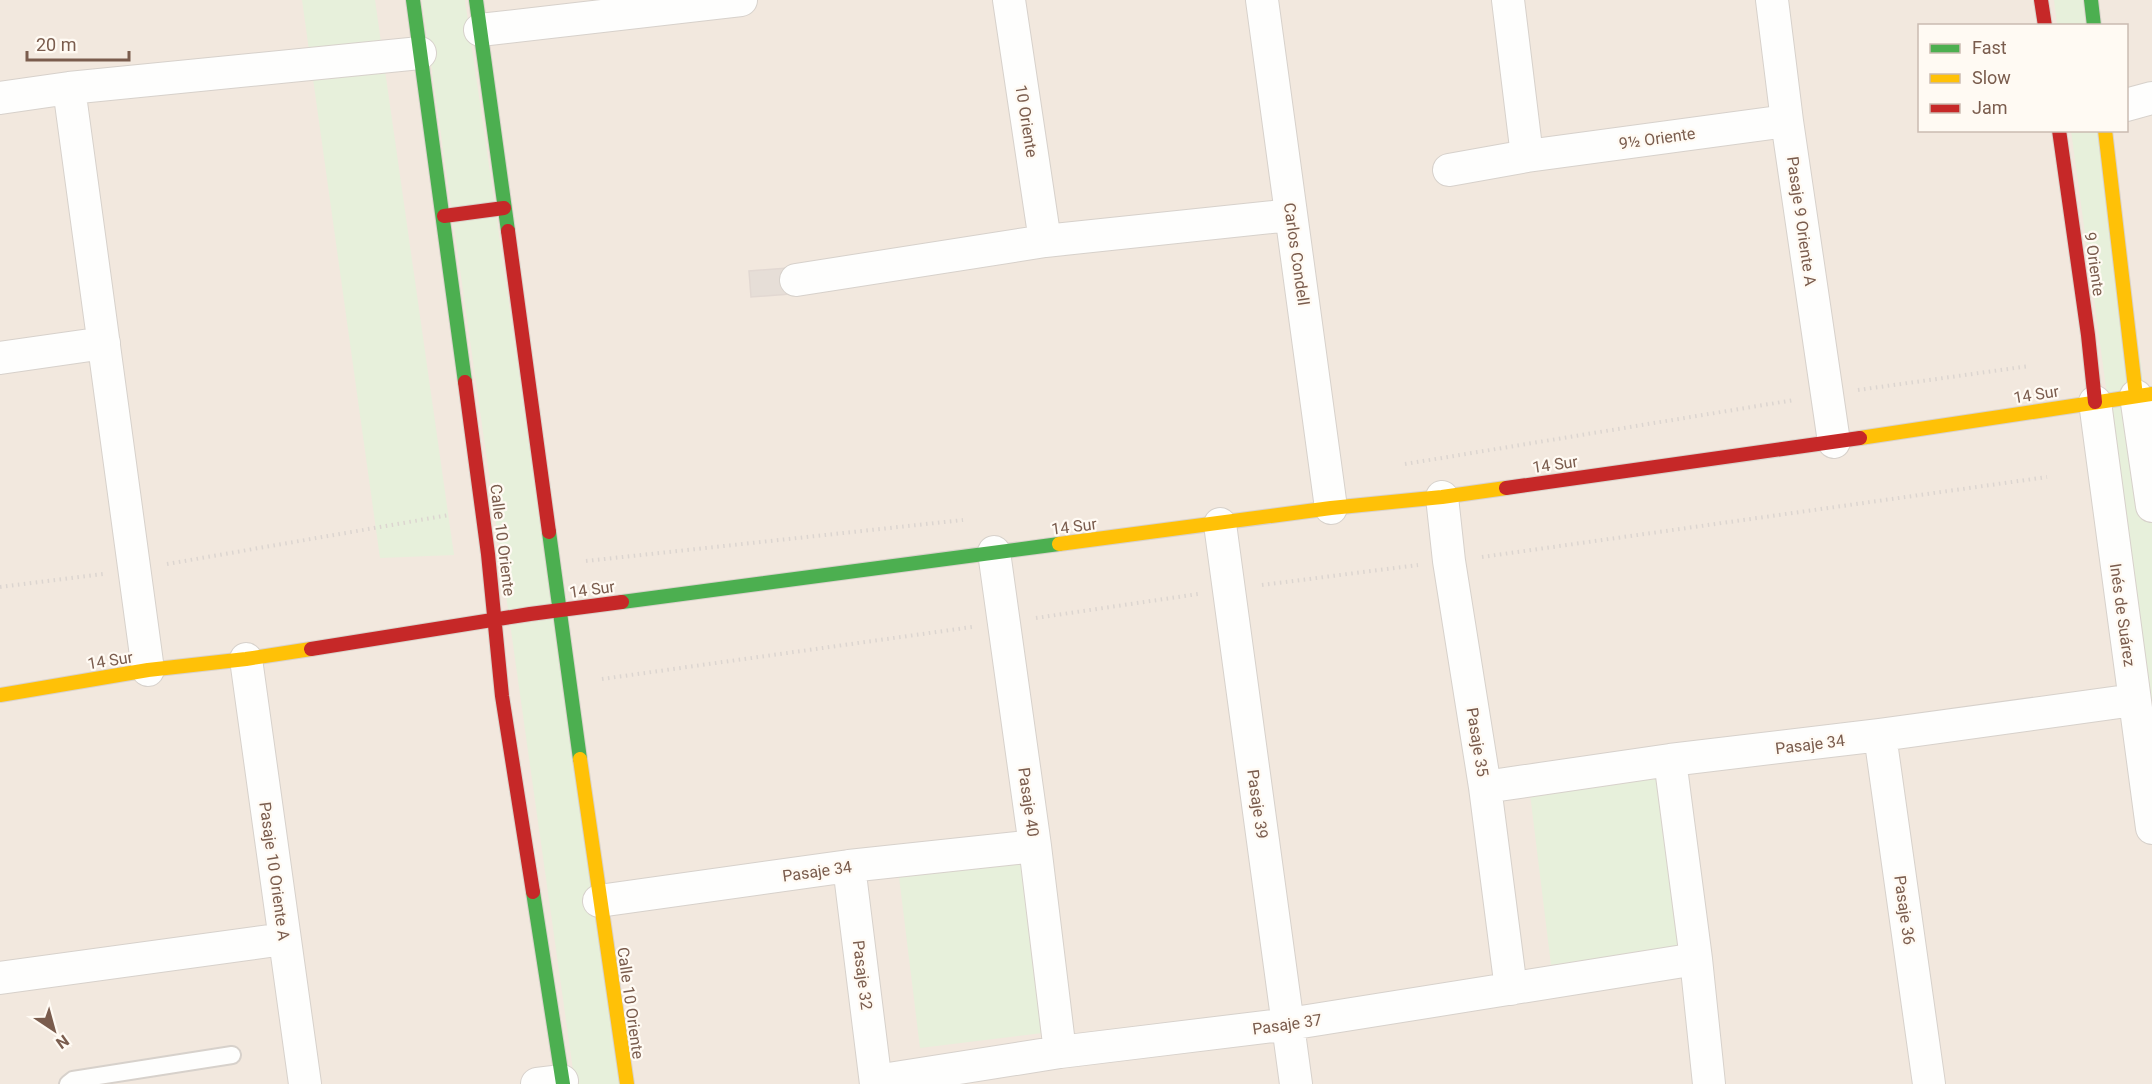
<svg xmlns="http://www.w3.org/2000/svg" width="2152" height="1084" font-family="Roboto,sans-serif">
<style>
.residential{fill:#f2e8de;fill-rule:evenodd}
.green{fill:#e7f0db}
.building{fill:#e6ded7;stroke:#e2d8d2;stroke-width:1.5}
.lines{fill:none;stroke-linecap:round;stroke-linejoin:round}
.lane-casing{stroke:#d7d1cb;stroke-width:20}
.street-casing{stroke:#d7d1cb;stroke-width:34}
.fast-casing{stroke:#d9d2cb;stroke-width:16}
.slow-casing{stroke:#d9d2cb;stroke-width:16}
.jam-casing{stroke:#d9d2cb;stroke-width:16}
.path{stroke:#dcd5d0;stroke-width:4;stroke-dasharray:1.5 4.5;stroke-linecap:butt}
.lane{stroke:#fefefd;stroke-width:16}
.street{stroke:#fefefd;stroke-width:32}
.fast{stroke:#4caf50;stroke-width:14}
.slow{stroke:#ffc107;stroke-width:14}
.jam{stroke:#c62828;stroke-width:14}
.labels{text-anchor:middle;stroke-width:4.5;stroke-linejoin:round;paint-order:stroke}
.street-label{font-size:16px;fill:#7a5c4d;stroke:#fffaf3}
</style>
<rect width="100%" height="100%" fill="#f9f5f0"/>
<!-- residential -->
<path class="residential" d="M0 0H2152V1084H0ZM1920 26H2126V130H1920Z"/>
<!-- green -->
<path class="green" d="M302 0H375L454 555 380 558Z
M422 0H465L622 1084H575Z
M2054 0H2091L2095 25H2057Z
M2071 131H2109L2152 444V725Z
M1670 777 1690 948 1551 965 1530 794Z
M1039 860 1059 1031 920 1048 899 877Z"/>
<!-- building -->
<path class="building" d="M787 268 790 294 751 297 749 271Z"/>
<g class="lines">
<defs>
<path id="lane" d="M68 1084 73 1080 232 1055"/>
<path id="street" d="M1009 0 1045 241
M1262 0 1331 508
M1508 0 1527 156
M1772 0 1787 121 1834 442
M480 30 741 0
M69 88 148 670
M0 98 69 88 420 53
M2126 105 2152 98
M1449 170 1527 156 1787 121
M796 280 1045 241 1291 215
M0 358 104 343
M2136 396 2152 506
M2095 402 2152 828
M1442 497 1449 561 1485 787 1511 989
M1220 524 1296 1084
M994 552 1035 846 1060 1052
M246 659 305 1084
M1880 735 1929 1084
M1670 760 1696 959 1709 1084
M1485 787 1670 760 1880 735 2134 700
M849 866 876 1084
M599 901 849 866 1035 846
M0 978 284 939
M876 1081 1060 1052 1289 1024 1696 959
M537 1084 562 1081"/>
<path id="fast" d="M413 0 465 382
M476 0 508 231
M2091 0 2094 26
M549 532 580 759
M622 602 1059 544
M533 892 563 1084"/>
<path id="slow" d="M2105 130 2136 396
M1860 438 2152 394
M1059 544 1331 508 1442 497 1506 488
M0 695 148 670 246 659 311 649
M580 759 627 1084"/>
<path id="jam" d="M2041 0 2045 26
M2059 130 2088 335 2095 402
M444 216 504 208
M508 231 549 532
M465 382 488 554 502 696 533 892
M1506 488 1860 438
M311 649 530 614 622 602"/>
</defs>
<!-- lane casing -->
<use href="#lane" class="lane-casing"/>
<!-- street casing -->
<use href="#street" class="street-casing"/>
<!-- fast casing -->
<use href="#fast" class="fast-casing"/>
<!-- slow casing -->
<use href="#slow" class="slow-casing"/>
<!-- jam casing -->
<use href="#jam" class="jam-casing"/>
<!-- path -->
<path class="path" d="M1858 390 2029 366
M1405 464 1794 400
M1482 557 2047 477
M586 561 963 520
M167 564 449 515
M1262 585 1418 565
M0 587 103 574
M1036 618 1198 594
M602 679 972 627"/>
<!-- lane -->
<use href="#lane" class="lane"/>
<!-- street -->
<use href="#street" class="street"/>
<!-- fast -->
<use href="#fast" class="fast"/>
<!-- slow -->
<use href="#slow" class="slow"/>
<!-- jam -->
<use href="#jam" class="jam"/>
</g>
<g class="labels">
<!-- street labels -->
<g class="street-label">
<text transform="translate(1027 121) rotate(81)" y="6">10 Oriente</text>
<text transform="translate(1657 138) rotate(-8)" y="6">9½ Oriente</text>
<text transform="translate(1802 221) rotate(82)" y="6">Pasaje 9 Oriente A</text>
<text transform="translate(1297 254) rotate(82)" y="6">Carlos Condell</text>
<text transform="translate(2095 264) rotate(82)" y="6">9 Oriente</text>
<text transform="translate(2036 394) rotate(-9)" y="6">14 Sur</text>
<text transform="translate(1555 464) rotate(-8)" y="6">14 Sur</text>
<text transform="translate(1074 526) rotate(-7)" y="6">14 Sur</text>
<text transform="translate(503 540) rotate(83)" y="6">Calle 10 Oriente</text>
<text transform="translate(592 589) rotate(-8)" y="6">14 Sur</text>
<text transform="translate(2123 615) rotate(82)" y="6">Inés de Suárez</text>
<text transform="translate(110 660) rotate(-9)" y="6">14 Sur</text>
<text transform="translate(1478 742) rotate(81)" y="6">Pasaje 35</text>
<text transform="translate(1810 744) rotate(-7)" y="6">Pasaje 34</text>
<text transform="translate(1029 802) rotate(82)" y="6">Pasaje 40</text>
<text transform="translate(1258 804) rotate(82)" y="6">Pasaje 39</text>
<text transform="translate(275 871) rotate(82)" y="6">Pasaje 10 Oriente A</text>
<text transform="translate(817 871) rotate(-8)" y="6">Pasaje 34</text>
<text transform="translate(1905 910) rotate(82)" y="6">Pasaje 36</text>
<text transform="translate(863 975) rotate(83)" y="6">Pasaje 32</text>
<text transform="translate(631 1003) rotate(82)" y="6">Calle 10 Oriente</text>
<text transform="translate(1287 1024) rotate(-8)" y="6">Pasaje 37</text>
</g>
</g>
<!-- legend -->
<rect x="1918" y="24" width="210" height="108" fill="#fffaf3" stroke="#cabbb1" stroke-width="1.5"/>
<rect x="1930" y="44" width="30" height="9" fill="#4caf50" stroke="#cabbb1" stroke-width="1.5"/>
<text x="1972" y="54" font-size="18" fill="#7a5c4d">Fast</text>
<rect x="1930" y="74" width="30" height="9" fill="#ffc107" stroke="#cabbb1" stroke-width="1.5"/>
<text x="1972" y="84" font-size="18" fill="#7a5c4d">Slow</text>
<rect x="1930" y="104" width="30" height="9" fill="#c62828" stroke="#cabbb1" stroke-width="1.5"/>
<text x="1972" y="114" font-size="18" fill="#7a5c4d">Jam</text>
<!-- north arrow -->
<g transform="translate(54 1030) rotate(144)" stroke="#fffaf3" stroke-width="4.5" paint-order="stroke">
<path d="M0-4.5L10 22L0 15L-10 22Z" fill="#7a5c4d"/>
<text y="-9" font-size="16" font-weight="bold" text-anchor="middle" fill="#7a5c4d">N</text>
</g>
<!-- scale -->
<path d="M27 51v9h102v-9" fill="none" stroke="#7a5c4d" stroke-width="3"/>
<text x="36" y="51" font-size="18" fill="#7a5c4d" stroke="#fffaf3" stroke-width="4.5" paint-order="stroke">20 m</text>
</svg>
